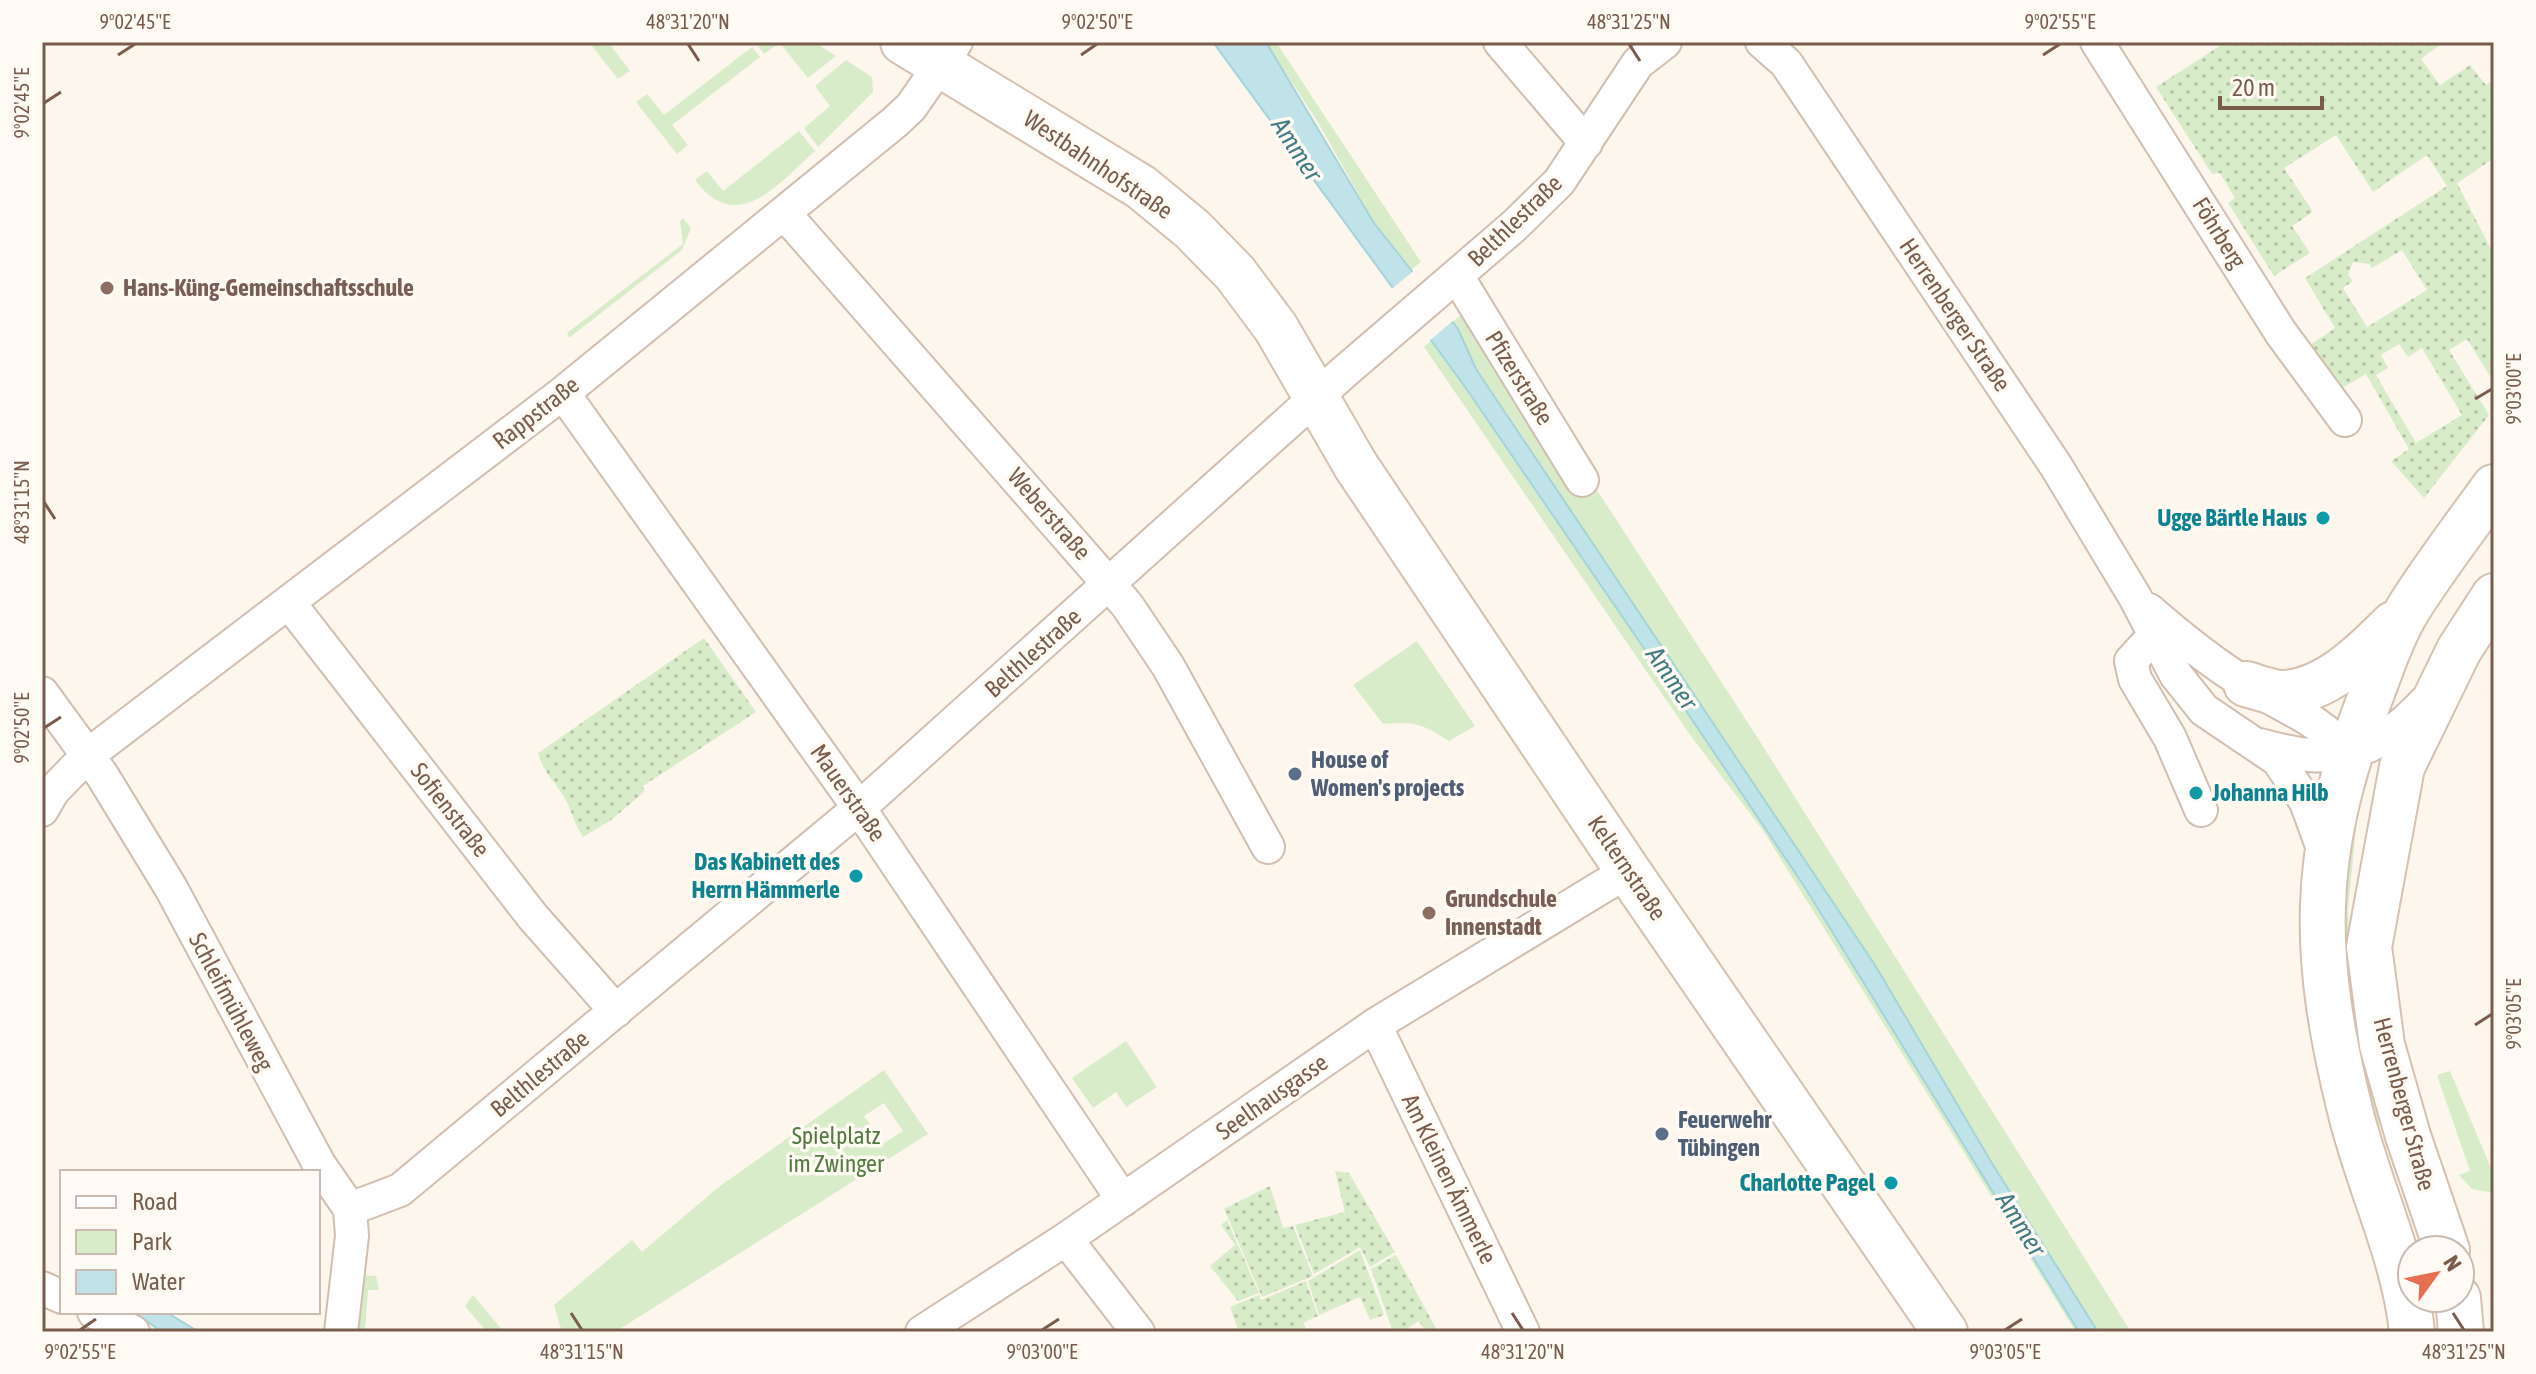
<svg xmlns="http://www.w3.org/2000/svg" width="2536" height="1374" font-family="'Asap Condensed',sans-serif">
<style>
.green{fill:#d8ecc9;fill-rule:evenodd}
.garden{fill:url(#garden-dots);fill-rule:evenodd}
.water{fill:#bfe3e8;stroke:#a5d3da;stroke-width:2}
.pier{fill:#fdf6ec}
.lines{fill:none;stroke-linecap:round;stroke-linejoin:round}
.street-casing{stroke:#d1beb0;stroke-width:36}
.secondary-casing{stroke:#d6c0b0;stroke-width:48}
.street{stroke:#fff;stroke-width:32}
.secondary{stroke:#fff;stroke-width:44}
.ticks{fill:none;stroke:#7a5c4d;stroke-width:3}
.education-dot{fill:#8d6e63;stroke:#fffaf3;stroke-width:3}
.culture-dot{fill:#0f9aa8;stroke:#fffaf3;stroke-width:3}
.service-dot{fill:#5c6f8a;stroke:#fffaf3;stroke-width:3}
.labels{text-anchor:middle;stroke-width:7;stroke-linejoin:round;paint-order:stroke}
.street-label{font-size:24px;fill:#7a5c4d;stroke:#fffaf3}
.education-label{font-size:24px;font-weight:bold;fill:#785e54;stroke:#fffaf3;text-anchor:start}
.culture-label{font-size:24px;font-weight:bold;fill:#0d838f;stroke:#fffaf3;text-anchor:end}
.service-label{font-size:24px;font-weight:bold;fill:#4e5e75;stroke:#fffaf3;text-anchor:start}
.park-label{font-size:24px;fill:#537a41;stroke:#fffaf3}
.water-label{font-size:26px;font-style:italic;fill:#437c86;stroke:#fffaf3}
.neatline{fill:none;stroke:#7a5c4d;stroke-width:3}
.ticks-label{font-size:20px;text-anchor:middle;fill:#7a5c4d}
</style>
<defs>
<pattern id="garden-dots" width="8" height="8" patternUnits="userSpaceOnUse" patternTransform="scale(2)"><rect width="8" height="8" fill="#d8ecc9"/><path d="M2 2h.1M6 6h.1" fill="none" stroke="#b4c2a5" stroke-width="1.8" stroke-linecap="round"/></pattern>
</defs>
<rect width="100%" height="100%" fill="#fdf6ec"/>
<!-- green -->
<path class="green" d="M589 42H608L630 71 618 79Z
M755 42H814L836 56 808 78 780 43 764 54Z
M1266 42H1276L1421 262 1412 269 1374 222 1319 124Z
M752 47 760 57 672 125 688 145 677 154 636 102 647 94 664 115Z
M846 60 872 77 873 92 818 147 804 128 830 106 815 86Z
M799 131 815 151C779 183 737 237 695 180L707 171 723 191Z
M683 218 691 228 682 250 569 338 567 333 683 244 680 221Z
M1463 313 1586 473 1759 740 2131 1332H2076L1762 829 1693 739 1424 347Z
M1417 641 1475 726 1449 741C1422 724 1416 721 1383 724L1353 685Z
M2358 808 2348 910 2353 1023 2395 1163 2357 1073 2338 909Z
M1126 1041 1157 1087 1126 1107 1116 1092 1093 1108 1072 1078Z
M884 1070 928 1134 615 1332H562L554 1305 632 1240 642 1252 720 1186ZM884 1103 903 1131 884 1143 864 1116Z
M2450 1071 2494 1175V1193L2472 1189 2459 1175 2470 1171 2437 1075Z
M363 1275 376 1276 379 1290H368L365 1331H359Z
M473 1295 504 1332H487L465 1306Z"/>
<!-- garden -->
<path class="garden" d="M2226 42H2444L2421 59 2440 85 2470 65 2486 85 2494 79V158L2457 183 2494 255V383L2467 339 2449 350 2489 415 2424 498 2391 461 2409 449 2366 374 2337 391 2307 347 2335 328 2305 278 2447 186 2427 155 2373 192 2336 135 2284 168 2313 212 2292 226 2310 253 2274 276 2228 203 2235 198 2220 173 2212 174 2156 87ZM2402 250 2427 290 2367 327 2343 288 2353 281 2348 275 2353 262 2369 264 2372 268ZM2399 344 2408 357 2422 348 2462 415 2416 443 2376 375 2388 368 2381 355Z
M704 638 756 712 643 786 644 792 610 821 583 837C575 825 573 815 567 802 557 783 545 776 538 753Z
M1335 1171 1349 1173 1395 1252 1370 1267 1360 1247 1314 1274 1295 1225 1345 1212Z
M1270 1186 1283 1228 1293 1226 1313 1276 1262 1297 1224 1209Z
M1227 1220 1259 1293 1238 1301 1210 1266 1235 1245 1221 1225Z
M1360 1250 1384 1315 1370 1320 1360 1297 1319 1315 1308 1281Z
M1396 1255 1438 1332H1426L1419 1321 1402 1332H1393L1371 1269Z
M1306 1281 1318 1316 1303 1323 1308 1332H1239L1230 1307 1259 1295 1261 1300Z"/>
<!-- water -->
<path class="water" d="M1213 42H1266L1374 223 1458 329 1476 369 1875 965 1993 1165 2098 1332H2079L1804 886 1639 641 1463 384Z
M134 1312H166L199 1332H162Z"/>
<!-- pier -->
<path class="pier" d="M1416 269 1455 319 1427 343 1388 292Z"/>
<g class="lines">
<defs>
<path id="street" d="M1500 42 1586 143
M1762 42 1786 63 2056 466 2135 597 2176 675 2204 710 2278 760 2306 802 2325 854
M2097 42 2281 333 2345 420
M784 213 1127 605 1168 666 1268 847
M1457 276 1582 480
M563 393 859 808 1123 1200
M290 604 533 917 616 1011
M2149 610C2181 638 2212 663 2248 685 2282 706 2324 721 2349 755
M2154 636 2131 661 2135 679 2170 738 2201 810
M42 693 102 775 171 888 319 1164 350 1209 352 1236 341 1332
M2260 745C2334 766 2372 758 2425 702
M42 810 53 791 88 755 563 393 895 122 911 107 956 42
M1375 1025 1523 1332
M350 1209 400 1190 859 808 1343 373 1514 226 1559 182 1638 63 1665 42
M1066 1239 1138 1332
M42 1288 62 1297
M94 1312 133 1332
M922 1332 1066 1239 1375 1025 1628 871"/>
<path id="secondary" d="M903 42 1141 187 1192 229 1235 273 1276 328 1356 466 1628 871 1945 1332
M2246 684C2257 687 2272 693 2283 693 2327 691 2364 653 2393 624
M2447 1250 2408 1136 2382 1045 2369 947 2402 767 2459 650 2494 596
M2458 1298 2461 1332
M2412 1332C2404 1254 2368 1186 2350 1110 2312 956 2310 857 2367 706 2380 673 2391 636 2410 606 2436 565 2466 526 2494 487"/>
</defs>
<!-- street casing -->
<use href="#street" class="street-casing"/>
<!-- secondary casing -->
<use href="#secondary" class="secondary-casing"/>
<!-- street -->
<use href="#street" class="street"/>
<!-- secondary -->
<use href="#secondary" class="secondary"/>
</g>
<!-- ticks -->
<path class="ticks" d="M688 44 699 61M1629 44 1640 61M118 55 135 44M1081 55 1097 44M2043 55 2060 44M44 103 61 92M2475 399 2492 389M44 502 55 519M44 728 61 717M2475 1025 2492 1014M571 1313 582 1330M1512 1313 1523 1330M2453 1313 2464 1330M80 1330 96 1319M1042 1330 1059 1319M2005 1330 2022 1319"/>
<!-- markers -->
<g class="education-dot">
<circle cx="107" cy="288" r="8"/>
<circle cx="1429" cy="913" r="8"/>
</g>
<g class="culture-dot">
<circle cx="2323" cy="518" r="8"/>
<circle cx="2196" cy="793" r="8"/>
<circle cx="856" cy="876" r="8"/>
<circle cx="1891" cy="1183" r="8"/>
</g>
<g class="service-dot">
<circle cx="1295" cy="774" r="8"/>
<circle cx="1662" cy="1134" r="8"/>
</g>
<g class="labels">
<!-- street labels -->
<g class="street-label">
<text transform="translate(1098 165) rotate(34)" y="8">Westbahnhofstraße</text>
<text transform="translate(1515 221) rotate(-44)" y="8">Belthlestraße</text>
<text transform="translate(2219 233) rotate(58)" y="8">Föhrberg</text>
<text transform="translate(1955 315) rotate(56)" y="8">Herrenberger Straße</text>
<text transform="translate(1519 378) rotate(58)" y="8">Pfizerstraße</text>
<text transform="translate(536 413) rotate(-38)" y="8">Rappstraße</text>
<text transform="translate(1049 514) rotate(49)" y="8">Weberstraße</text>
<text transform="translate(1033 653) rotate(-42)" y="8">Belthlestraße</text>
<text transform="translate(848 793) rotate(55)" y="8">Mauerstraße</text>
<text transform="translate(450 810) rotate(52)" y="8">Sofienstraße</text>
<text transform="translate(1627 868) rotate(56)" y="8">Kelternstraße</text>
<text transform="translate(231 1002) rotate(62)" y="8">Schleifmühleweg</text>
<text transform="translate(540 1074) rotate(-40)" y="8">Belthlestraße</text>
<text transform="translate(1272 1097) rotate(-35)" y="8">Seelhausgasse</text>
<text transform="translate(2404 1104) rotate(75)" y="8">Herrenberger Straße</text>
<text transform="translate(1449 1179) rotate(64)" y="8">Am Kleinen Ämmerle</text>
</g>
<!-- education labels -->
<g class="education-label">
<text x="123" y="296">Hans-Küng-Gemeinschaftsschule</text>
<text x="1445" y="907">Grundschule<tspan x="1445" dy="28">Innenstadt</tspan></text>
</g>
<!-- culture labels -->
<g class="culture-label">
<text x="2307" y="526">Ugge Bärtle Haus</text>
<text x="2212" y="801" text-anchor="start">Johanna Hilb</text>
<text x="840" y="870">Das Kabinett des<tspan x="840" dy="28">Herrn Hämmerle</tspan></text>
<text x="1875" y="1191">Charlotte Pagel</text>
</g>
<!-- service labels -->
<g class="service-label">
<text x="1311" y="768">House of<tspan x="1311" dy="28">Women's projects</tspan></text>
<text x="1678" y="1128">Feuerwehr<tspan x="1678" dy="28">Tübingen</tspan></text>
</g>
<!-- park labels -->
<g class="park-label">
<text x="836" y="1144">Spielplatz<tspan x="836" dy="28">im Zwinger</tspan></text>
</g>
<!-- water labels -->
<g class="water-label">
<text transform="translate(1297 149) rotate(57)" y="9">Ammer</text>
<text transform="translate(1672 678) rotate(56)" y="9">Ammer</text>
<text transform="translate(2021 1224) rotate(58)" y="9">Ammer</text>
</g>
</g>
<!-- border -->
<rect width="2536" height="1374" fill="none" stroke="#fffaf3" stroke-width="88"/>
<!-- legend -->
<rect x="60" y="1170" width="260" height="144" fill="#fffaf3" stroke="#cabbb1" stroke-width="2"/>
<rect x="76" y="1196" width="40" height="12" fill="#ffffff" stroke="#cabbb1" stroke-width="2"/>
<text x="132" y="1210" font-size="24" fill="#7a5c4d">Road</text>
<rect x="76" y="1230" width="40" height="24" fill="#d8ecc9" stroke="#cabbb1" stroke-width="2"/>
<text x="132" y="1250" font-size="24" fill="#7a5c4d">Park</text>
<rect x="76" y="1270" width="40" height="24" fill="#bfe3e8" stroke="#cabbb1" stroke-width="2"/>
<text x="132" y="1290" font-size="24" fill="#7a5c4d">Water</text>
<!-- north arrow -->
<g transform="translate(2436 1274) rotate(57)"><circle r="38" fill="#fffaf3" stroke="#cabbb1" stroke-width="2"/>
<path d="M0-6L14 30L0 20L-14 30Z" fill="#e76f51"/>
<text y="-12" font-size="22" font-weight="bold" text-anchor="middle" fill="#7a5c4d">N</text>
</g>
<!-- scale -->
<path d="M2220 96v12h102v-12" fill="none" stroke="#7a5c4d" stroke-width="4"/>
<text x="2232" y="96" font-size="24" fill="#7a5c4d" stroke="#fffaf3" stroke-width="6" paint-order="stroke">20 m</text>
<rect x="44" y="44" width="2448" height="1286" class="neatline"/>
<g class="ticks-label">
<text x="135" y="29">9°02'45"E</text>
<text x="688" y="29">48°31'20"N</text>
<text x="1097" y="29">9°02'50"E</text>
<text x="1629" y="29">48°31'25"N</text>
<text x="2060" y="29">9°02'55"E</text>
<text transform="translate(22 103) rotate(-90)" y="7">9°02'45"E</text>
<text transform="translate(2514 389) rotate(-90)" y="7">9°03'00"E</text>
<text transform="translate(22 502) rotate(-90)" y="7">48°31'15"N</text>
<text transform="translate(22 728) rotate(-90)" y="7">9°02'50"E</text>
<text transform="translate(2514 1014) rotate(-90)" y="7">9°03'05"E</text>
<text x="80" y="1359">9°02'55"E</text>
<text x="582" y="1359">48°31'15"N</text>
<text x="1042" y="1359">9°03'00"E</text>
<text x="1523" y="1359">48°31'20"N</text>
<text x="2005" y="1359">9°03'05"E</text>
<text x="2464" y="1359">48°31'25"N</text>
</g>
</svg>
